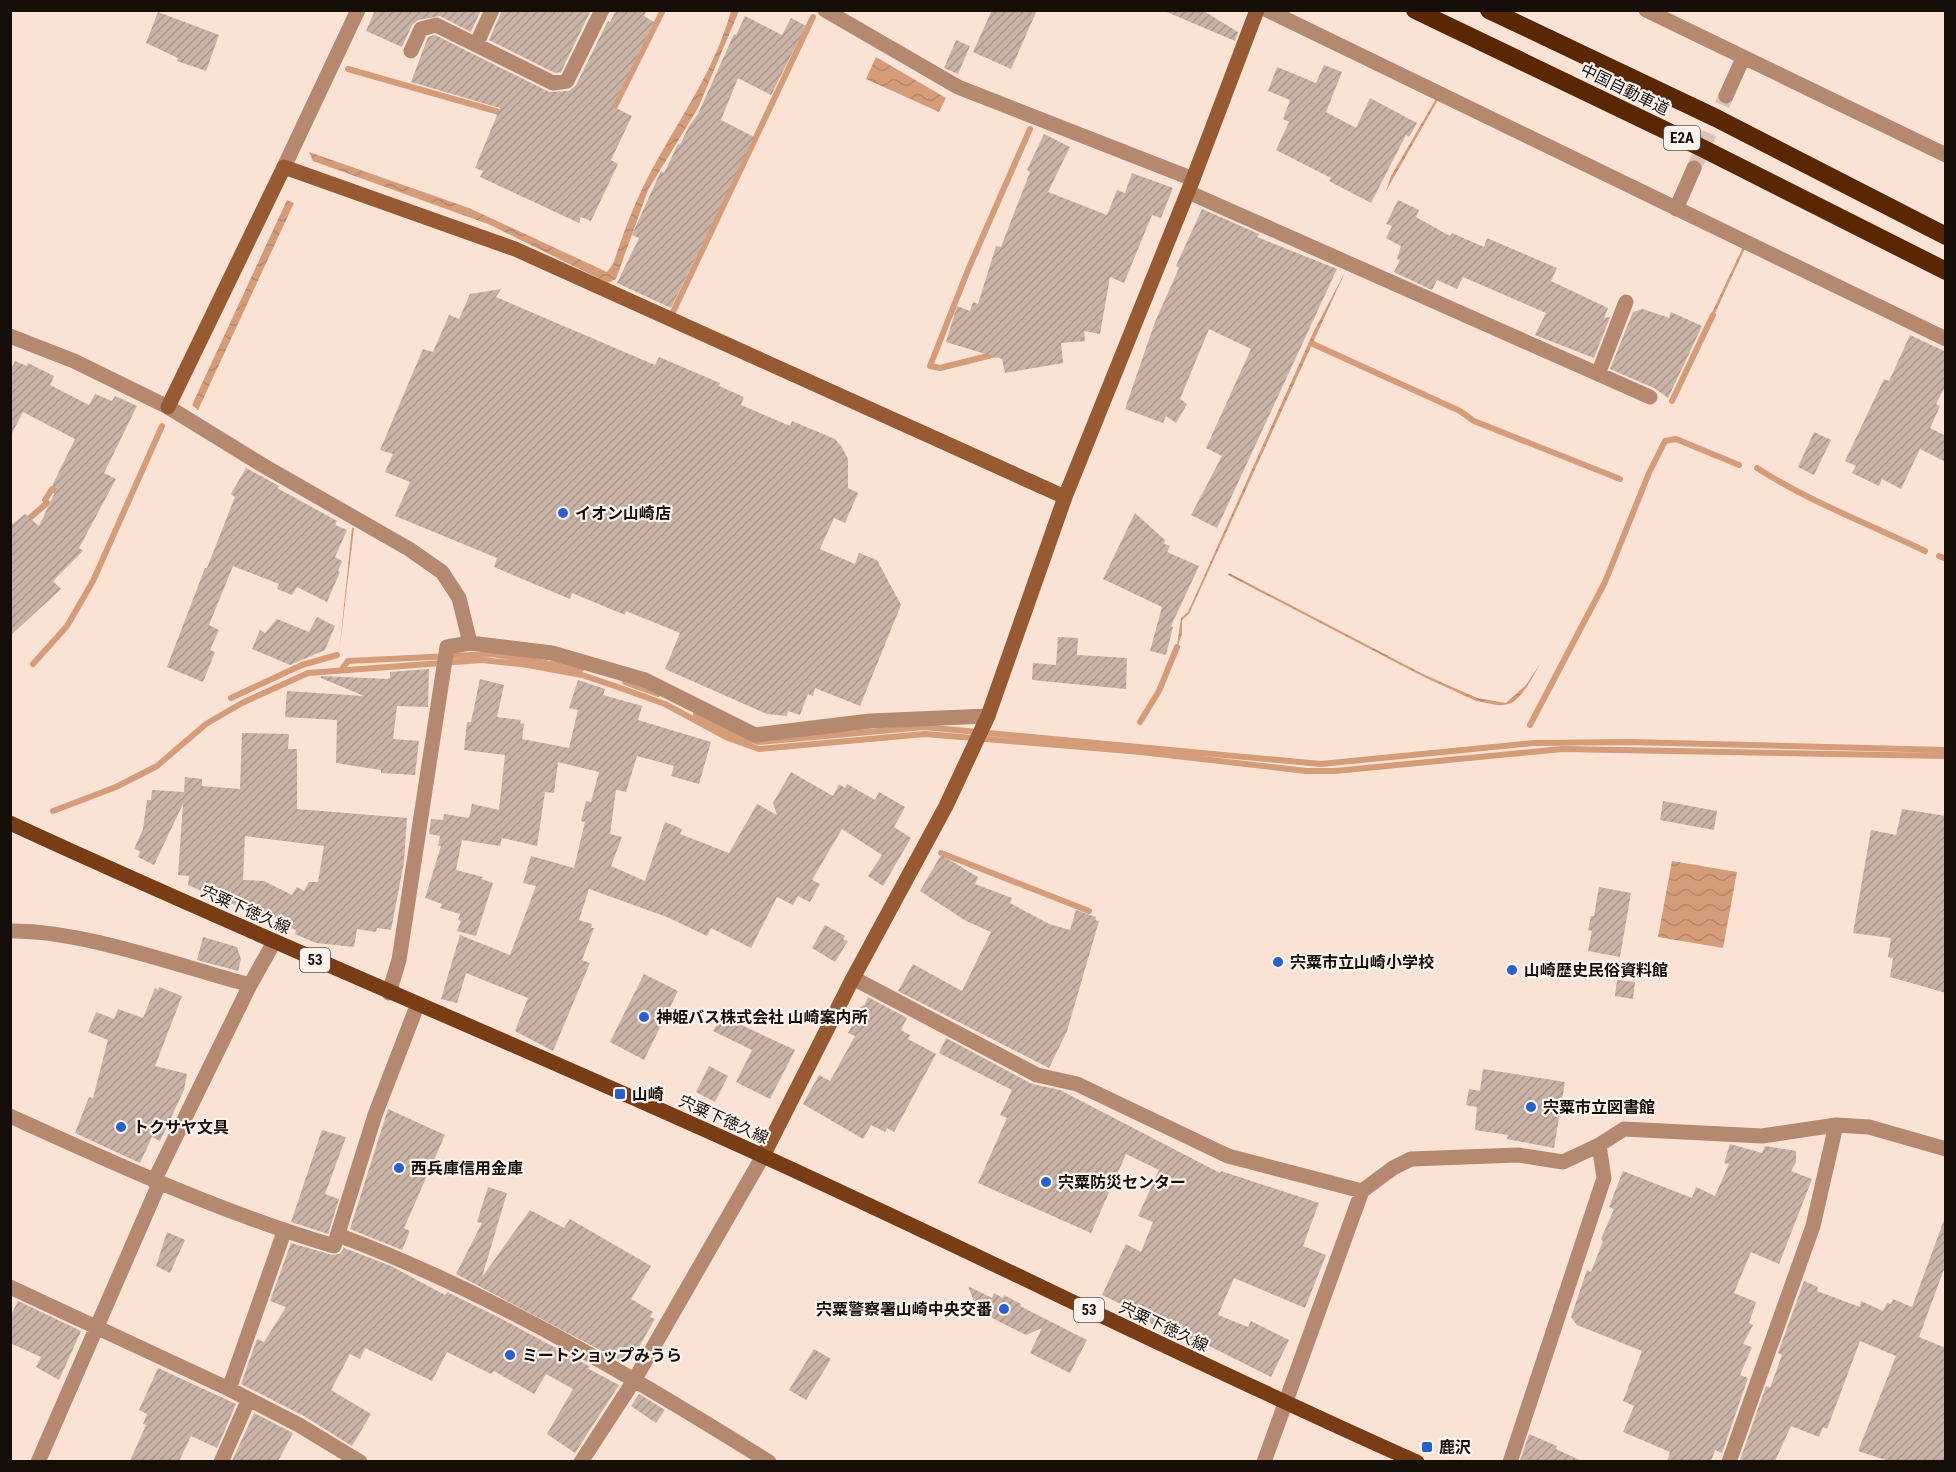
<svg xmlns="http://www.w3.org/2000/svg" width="1956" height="1472" font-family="'Roboto Condensed','Noto Sans JP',sans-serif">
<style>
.water{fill:url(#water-waves)}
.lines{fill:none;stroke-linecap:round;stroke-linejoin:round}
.stream{stroke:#d59c7a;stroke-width:6}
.building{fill:url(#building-hatch);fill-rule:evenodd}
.street-tunnel{stroke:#d8c3b6;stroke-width:15;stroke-dasharray:15 8;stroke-linecap:butt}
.street{stroke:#b48970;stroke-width:15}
.secondary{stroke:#975a33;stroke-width:15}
.primary{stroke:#783d14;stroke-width:15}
.highway{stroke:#592802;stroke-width:18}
.poi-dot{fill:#2761ce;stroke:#fdf3ee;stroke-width:2}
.labels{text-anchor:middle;stroke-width:4.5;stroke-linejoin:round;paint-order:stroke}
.shield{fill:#fdf3ee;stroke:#5b534e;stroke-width:1.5}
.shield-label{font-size:15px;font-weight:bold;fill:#150e09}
.street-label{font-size:16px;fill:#150e09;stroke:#fdf3ee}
.poi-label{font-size:16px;font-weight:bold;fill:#150e09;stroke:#fdf3ee;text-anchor:start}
</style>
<defs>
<pattern id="water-waves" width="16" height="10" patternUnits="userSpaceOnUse" patternTransform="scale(1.5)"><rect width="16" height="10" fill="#d59c7a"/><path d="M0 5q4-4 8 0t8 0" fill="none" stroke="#b68568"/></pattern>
<pattern id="building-hatch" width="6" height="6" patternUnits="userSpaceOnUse" patternTransform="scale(1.5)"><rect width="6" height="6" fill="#c8b1a5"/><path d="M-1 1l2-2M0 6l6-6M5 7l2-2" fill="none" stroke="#ab978d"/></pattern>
</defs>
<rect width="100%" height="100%" fill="#fae3d5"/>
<!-- water -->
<path class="water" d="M731 11H739L698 108 648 190 616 279 608 283 488 224 313 161 309 152 469 208 607 272 613 264C623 235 633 206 647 179 677 121 713 75 731 11Z
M876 57 946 98 939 112 866 79Z
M1437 97 1439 98 1386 191 1391 176Z
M287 200 294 203 198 410 192 405Z
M1744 245 1746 246 1711 322 1708 321Z
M1346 270 1189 614 1182 620V634L1175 654 1172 653 1177 645 1181 618 1188 612 1314 331Z
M352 528H354L339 654Z
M1229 573 1423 674 1477 698 1506 703 1526 685 1540 664C1533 676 1520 705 1504 705 1495 706 1485 702 1476 701L1422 676 1228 575Z
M1672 861 1737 872 1723 948 1658 937Z"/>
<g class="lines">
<!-- stream -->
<path class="stream" d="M348 69 506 114
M612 112 663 10
M673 312 813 17
M1313 344 1460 411 1474 421 1620 479
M996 354 940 368 930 366 968 270 1030 129
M1672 401 1713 315
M1757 468C1810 502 1869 524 1925 551
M24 523 47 503 45 500 52 489 63 494
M1939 556 1946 559
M33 664 67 626 93 581 162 426
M342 669 348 661 492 654 581 669
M625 682 658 694
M231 698 302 665 337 655
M696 714 735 735 758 742 924 727 1321 764 1534 743 1630 742 1946 750
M1140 722 1159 691 1177 647
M1530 725 1605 582 1649 473 1665 441 1676 439 1739 465
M53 811 116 787 157 766 206 724 242 703 308 673 482 660 528 665 582 675 612 685 665 704 728 738 759 749 925 734 1141 752 1306 771H1335L1562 749 1946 756
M941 853 1089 911"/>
</g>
<!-- building -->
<path class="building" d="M375 10H481L471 32 440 16 418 20 412 25 402 47 366 31Z
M502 10H587L590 12 561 72 555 73 489 40Z
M616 10H647L644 16 654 22 612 106 632 116 611 160 618 164 591 221 581 217 579 223 480 177 483 171 475 168 500 108 411 82 428 37 435 35 549 92 569 91 576 85 608 21 610 22Z
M992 10H1037L1011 69 973 52Z
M1162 10H1202L1238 32 1235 41Z
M158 12 219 35 206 71 177 61 178 58 146 43Z
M745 16 782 35 791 18 806 26 771 95 738 78 721 120 754 137 671 308 617 283 639 238 632 235 649 197 661 171 664 173 678 144 680 145 689 126 698 114 734 34 736 35Z
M956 40 970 46 958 74 944 68Z
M1324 65 1342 72 1326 112 1356 128 1370 98 1417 123 1409 137 1406 135 1371 203 1329 181 1331 178 1276 150 1289 122 1283 119 1290 100 1268 91 1277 67 1316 83Z
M1044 134 1070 147 1048 192 1107 215 1117 190 1125 193 1132 173 1173 188 1161 218 1152 215 1124 283 1110 277 1100 334 1084 331 1085 341 1061 343 1063 363 1005 373 1002 359 946 342 957 306 970 311 973 302 978 304 996 246 1001 247 1030 172 1027 170Z
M1398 200 1419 210 1416 217 1450 236 1452 233 1484 247 1487 238 1557 268 1551 281 1608 308 1604 318 1610 317 1594 358 1535 335 1546 313 1463 277 1457 289 1437 280 1432 290 1394 272 1400 260 1397 259 1401 246 1386 238 1392 226 1386 224Z
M1202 209 1259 234 1257 237 1337 269 1217 528 1191 515 1222 456 1206 448 1251 349 1209 329 1180 399 1187 404 1176 423 1166 416 1163 423 1125 409 1155 322 1179 268 1176 266Z
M501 289 496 297 655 365 659 357 720 383 719 386 744 397 741 405 790 426 792 421 835 439 841 446 848 459V488L858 493 845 523 834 518 820 549 855 564 859 553 877 560 901 605 860 706 815 688 813 696 808 694 800 715 788 711 787 716 767 714 665 669 680 633 626 611 625 615 572 593 570 599 494 567 497 558 395 516 410 482 385 472 393 454 380 450 423 349 433 352 449 315 459 319 470 294Z
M1643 309 1669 318 1671 312 1702 326 1668 398 1654 388 1610 369 1633 312Z
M1910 335 1946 352V385L1936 404 1940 406 1930 428 1946 436V462L1920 449 1901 489 1882 479 1879 486 1852 473 1856 466 1845 461 1884 379 1889 381Z
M15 361 27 366 28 363 54 376 50 385 89 405 95 394 112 401 115 396 137 406 104 473 116 479 79 548 83 551 53 581 61 589 10 636V526L25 514 39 526 57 488 52 486 75 439 23 412 10 437V371Z
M1814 432 1831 440 1814 475 1798 467Z
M246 468 279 486 277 488 337 521 335 525 347 530 335 557 342 561 338 571 340 572 327 602 297 587 292 595 277 589 279 584 233 566 209 625 219 630 210 650 215 652 203 682 167 667 205 568H207L235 497 231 494Z
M1135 513 1165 540 1164 544 1170 546 1167 552 1199 566 1171 626 1173 627 1166 655 1150 651 1162 607 1103 579Z
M317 617 335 626 325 650 290 665 252 649 260 630 265 633 277 619 309 632Z
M1058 637 1078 638 1077 655 1127 658 1126 689 1032 680 1033 663 1056 665Z
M429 669 428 707 397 706 393 739 419 741 415 775 381 773V770L336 763 337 720 285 717 287 691 364 696 321 678V676L387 679 390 678V672Z
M480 679 504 685 497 717 521 720 520 723 524 724 522 739 569 748 578 710 569 708 578 680 605 689 603 695 642 706 638 720 711 742 699 784 671 776 674 766 637 756 626 792 616 790 610 834 622 837 611 866 645 881 665 822 682 829 680 834 729 853 757 804 777 815 773 803 791 772 833 796 839 784 845 788 847 784 875 800 879 792 905 807 894 827 911 838 883 886 868 876 882 855 842 829 812 880 820 884 810 902 798 896 793 905 777 897 751 948 711 928 707 936 667 917 589 889 579 920 592 924 591 928H594L582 960 590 963 553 1051 515 1031 528 998 466 973 457 1003 441 999 460 935 510 955 536 886 523 883 531 856 574 868 585 822 581 821 586 801 591 802 599 772 558 762 554 793 545 792 537 846 502 838 500 846 462 840 456 870 483 877 481 879 493 883 476 936 457 931 461 921 458 920 460 914 440 908 442 904 425 898 441 846H438L440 836 429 834 431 819 443 820 444 814 469 818 472 804 499 810 505 755 464 750 467 722H471Z
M242 733 289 734 288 749H297V809L407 818 404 862 391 930 377 928 376 932 357 929 354 947 316 943 295 934 296 930 286 926 287 924 242 901 240 907 188 885 189 876 178 875 183 804 154 865 138 857 140 851 134 849 143 829 147 800H151L152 790 184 792 185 777 202 779V786L240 789ZM245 836 324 846 318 882H309L304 891 297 887 292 895 264 881 243 880Z
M1663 801 1717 811 1714 830 1660 820Z
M1902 809 1946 816V993L1890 977 1893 958 1888 957 1891 938 1853 933 1871 830 1896 835Z
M941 855 978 877 975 884 1012 898 1010 903 1049 924 1070 930 1076 910 1096 917 1095 920 1099 921 1067 1031 1049 1068 898 991 913 964 962 991 991 932 966 921 920 891Z
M1599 887 1631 893 1620 957 1588 951 1592 931 1588 930 1591 916H1594Z
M825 925 845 936 843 939 848 941 835 962 812 948Z
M203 937 237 947 241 959 238 971 197 960Z
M644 974 678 991 644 1060 610 1042Z
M1617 980 1635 982 1633 999 1615 996Z
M159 987 182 996 155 1066 187 1074 184 1090 160 1141 152 1137 140 1163 75 1133 89 1097 93 1098 108 1040 88 1032 96 1012 114 1019 118 1009 143 1018 155 988 158 990Z
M868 997 907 1018 901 1030 910 1035 908 1039 936 1054 894 1132 887 1128 885 1132 871 1125 863 1139 803 1104 819 1075 830 1081 855 1036 848 1033 856 1019 855 1011 865 1004Z
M722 1016 795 1050 770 1099 736 1082 752 1050 713 1031Z
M946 1038 1032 1084 1060 1090 1220 1173 1221 1171 1319 1203 1303 1246 1326 1255 1305 1308 1234 1278 1218 1315 1248 1327 1251 1321 1289 1340 1271 1377 1203 1343 1202 1346 1155 1321 1154 1325 1121 1310 1123 1305 1102 1295 1126 1244 1141 1252 1153 1222 1138 1216 1159 1170 1126 1154 1091 1233 978 1183 1007 1118 1000 1115 1012 1090 939 1053Z
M709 1066 728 1076 715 1102 696 1092Z
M1483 1069 1565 1082 1554 1148 1507 1139 1508 1135 1475 1130 1477 1107 1466 1105 1469 1089 1480 1091Z
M388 1109 445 1135 404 1228 410 1231 402 1250 350 1229Z
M322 1130 346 1137 325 1194 339 1199 328 1234 291 1222Z
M1730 1144 1762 1153 1765 1146 1796 1151V1162L1791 1171 1812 1179 1779 1264 1751 1252 1734 1293 1756 1302 1749 1323 1753 1325 1743 1344 1752 1347 1740 1375 1748 1378 1722 1453 1715 1450 1711 1461H1667L1670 1452 1623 1432 1634 1406 1623 1401 1642 1351 1577 1325 1571 1317 1587 1270 1591 1272 1603 1241 1601 1239 1614 1209 1609 1207 1623 1171 1692 1198 1696 1187 1715 1196 1729 1164 1724 1163Z
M488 1187 507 1193 482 1277 530 1210 564 1228 570 1219 651 1266 631 1299 653 1312 650 1317 655 1319 632 1359 621 1361 456 1274 482 1223 477 1222Z
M1944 1220 1946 1264 1919 1337 1946 1348V1461H1889L1858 1451 1896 1356 1860 1341 1827 1429 1823 1427 1819 1437 1791 1426 1775 1461 1740 1460 1766 1386 1770 1388 1782 1355 1778 1353 1804 1281 1818 1287 1817 1291 1860 1307 1861 1301 1883 1311 1887 1303 1891 1304 1893 1299 1912 1307Z
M167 1232 185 1240 170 1273 156 1266Z
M291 1243 332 1255 340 1254 344 1248 391 1266 445 1295 447 1292 500 1318 591 1367 587 1368 619 1385 575 1453 547 1434 573 1389 546 1374 534 1394 494 1371 491 1374 447 1352 432 1381 365 1348 360 1359 350 1354 331 1390 371 1414 352 1446 304 1416 241 1384 257 1339 264 1342 286 1307 270 1301Z
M968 1286 992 1298 994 1293 1003 1298 1004 1295 1021 1304 1020 1306 1087 1340 1070 1373 1030 1353 1042 1328 1026 1335 978 1311Z
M18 1301 81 1331 59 1380 36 1367 41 1357 10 1343V1317Z
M814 1349 831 1359 806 1400 789 1390Z
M158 1368 236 1404 217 1448 191 1436 179 1461H130L146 1425 143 1424 147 1414 139 1410Z
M639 1394 665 1410 656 1423 631 1406Z
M254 1413 293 1433 278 1461H232Z
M1529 1434 1557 1446 1556 1449 1582 1461H1520Z"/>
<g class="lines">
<!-- street-tunnel -->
<path class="street-tunnel" d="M1694 168 1726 96"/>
<!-- street -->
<path class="street" d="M825 10 958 87 1193 179
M1267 10 1946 339
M1646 10 1946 155
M476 45 492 10
M411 51 421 29 436 25 553 83 567 81 602 10
M1726 96 1743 58
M284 167 358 10
M1188 192 1650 397
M1676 209 1694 168
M10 336 74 361 168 407 264 466 409 549 442 572 459 598 470 643 552 653 645 680 755 735 870 721 988 716
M1598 374 1626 302
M10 931C83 930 178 966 250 985
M853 978 1037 1075 1077 1084 1228 1156 1362 1191
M389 993 399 960 447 647 470 643
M10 1116C116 1164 222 1213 334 1246L375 1115 417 1006
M154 1181 250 985 274 942
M338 1235C489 1291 633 1377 769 1462
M10 1287 229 1389 299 1425 360 1462
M229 1389 284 1232
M38 1462 159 1184
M221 1462 248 1401
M581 1462 635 1379 763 1156
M1264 1462 1362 1191 1393 1168 1411 1159 1518 1155 1563 1162 1599 1145 1624 1129 1762 1136 1836 1125 1869 1127 1946 1149
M1510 1462 1604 1178 1599 1145
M1729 1462 1813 1226 1836 1125"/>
<!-- secondary -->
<path class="secondary" d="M168 407 284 167 515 249 1065 497
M763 1156 853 978 946 806 988 716 1065 497 1193 179 1257 10"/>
<!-- primary -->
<path class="primary" d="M10 823C259 938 513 1042 763 1156 982 1256 1196 1364 1417 1462"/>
<!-- highway -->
<path class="highway" d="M1415 10 1698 146 1946 271
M1489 10 1716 118 1946 236"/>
</g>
<!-- markers -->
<g class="poi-dot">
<circle cx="563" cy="513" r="6"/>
<circle cx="1278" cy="962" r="6"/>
<circle cx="1512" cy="970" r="6"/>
<circle cx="644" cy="1017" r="6"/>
<rect x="614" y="1088" width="12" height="12" rx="3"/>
<circle cx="1531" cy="1107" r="6"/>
<circle cx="121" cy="1127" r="6"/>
<circle cx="399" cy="1168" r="6"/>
<circle cx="1046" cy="1182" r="6"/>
<circle cx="1004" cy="1309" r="6"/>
<circle cx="510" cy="1355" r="6"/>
<rect x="1421" y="1441" width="12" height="12" rx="3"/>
</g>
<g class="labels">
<!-- shield labels -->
<g class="shield">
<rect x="1664" y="126" width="36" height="24" rx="4.5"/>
<rect x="300" y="948" width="30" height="24" rx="4.5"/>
<rect x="1074" y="1298" width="30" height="24" rx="4.5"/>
</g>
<g class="shield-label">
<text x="1682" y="143">E2A</text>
<text x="315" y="965">53</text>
<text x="1089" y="1315">53</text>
</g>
<!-- street labels -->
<g class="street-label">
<text transform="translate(1625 89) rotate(26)" y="6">中国自動車道</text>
<text transform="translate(246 909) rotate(24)" y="6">宍粟下徳久線</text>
<text transform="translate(724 1119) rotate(24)" y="6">宍粟下徳久線</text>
<text transform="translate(1164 1326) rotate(25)" y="6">宍粟下徳久線</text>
</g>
<!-- poi labels -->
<g class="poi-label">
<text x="575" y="519">イオン山崎店</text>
<text x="1290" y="968">宍粟市立山崎小学校</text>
<text x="1524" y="976">山崎歴史民俗資料館</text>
<text x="656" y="1023">神姫バス株式会社 山崎案内所</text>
<text x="632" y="1100">山崎</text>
<text x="1543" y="1113">宍粟市立図書館</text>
<text x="133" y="1133">トクサヤ文具</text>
<text x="411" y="1174">西兵庫信用金庫</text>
<text x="1058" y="1188">宍粟防災センター</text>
<text x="992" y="1315" text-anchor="end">宍粟警察署山崎中央交番</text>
<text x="522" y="1361">ミートショップみうら</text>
<text x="1439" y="1453">鹿沢</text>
</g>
</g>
<!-- border -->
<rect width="1956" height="1472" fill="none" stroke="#150e09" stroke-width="24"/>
</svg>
